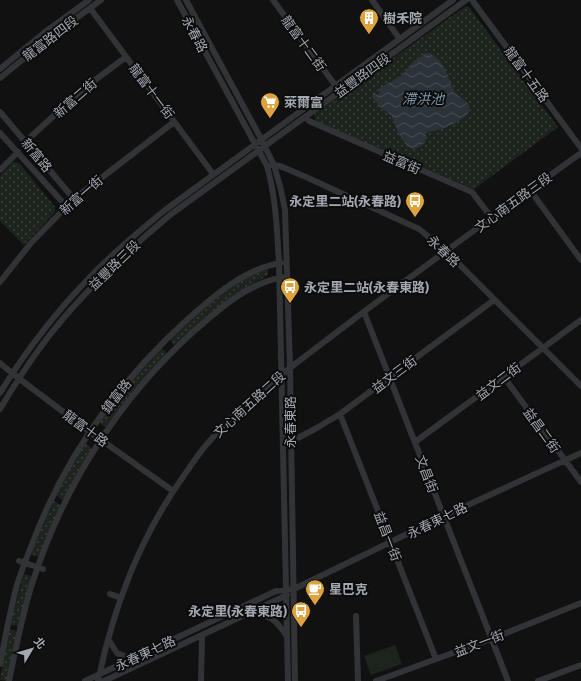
<svg xmlns="http://www.w3.org/2000/svg" width="581" height="681" font-family="'Fira Sans Condensed','Noto Sans TC',sans-serif">
<style>
.park{fill:url(#park-dots)}
.pitch{fill:#1d241e}
.water{fill:url(#water-waves)}
.lines{fill:none;stroke-linecap:round;stroke-linejoin:round}
.minor{stroke:#323336;stroke-width:6}
.labels{text-anchor:middle;stroke-width:4;stroke-linejoin:round;paint-order:stroke}
.poi-label{font-size:13px;font-weight:bold;fill:#a3a8b1;stroke:#0c0c0d;text-anchor:start}
.street-label{font-size:13px;fill:#a3a8b1;stroke:#0c0c0d}
.water-label{font-size:14px;font-style:italic;fill:#7d96a9;stroke:#0c0c0d}
</style>
<defs>
<pattern id="park-dots" width="8" height="8" patternUnits="userSpaceOnUse"><rect width="8" height="8" fill="#1d241e"/><path d="M2 2h.1M6 6h.1" fill="none" stroke="#3b413c" stroke-width="1.8" stroke-linecap="round"/></pattern>
<pattern id="water-waves" width="16" height="10" patternUnits="userSpaceOnUse"><rect width="16" height="10" fill="#2b3339"/><path d="M0 5q4-4 8 0t8 0" fill="none" stroke="#474e53"/></pattern>
</defs>
<rect width="100%" height="100%" fill="#111112"/>
<!-- park -->
<path class="park" d="M466 6 469 7 558 127 474 189 317 122 315 120 314 115 316 113Z
M13 162 19 163 55 207V212L24 245 0 221V176Z
M268 268V275L236 294 174 345 170 340 206 307 232 287 240 281Z
M161 348 166 352V354L128 397 105 427 100 423V421L133 378Z
M86 443 92 449 64 499 62 500 56 495 84 445Z
M54 501 61 505 38 557 31 554 32 550Z
M26 574 31 576V578L18 626 11 625V621L24 575Z
M11 629 17 632 7 681 1 680 0 679 9 630Z"/>
<!-- pitch -->
<path class="pitch" d="M395 645 402 664 371 675 364 656Z"/>
<!-- water -->
<path class="water" d="M426 53C445 56 447 78 455 92 459 98 466 99 470 107L468 109 470 110C466 120 447 127 438 130 433 132 429 130 426 134L425 143 417 148 413 149 407 146 398 133 397 129 391 115 380 107 372 97 374 92 376 95 380 93 378 89 401 76 414 61Z"/>
<g class="lines">
<!-- minor -->
<path class="minor" d="M177 0 267 166C276 198 277 230 279 263L288 681
M186 0 259 135 274 165 281 190 285 210 290 368 295 681
M273 0 335 85
M372 0 399 38
M472 0 581 148
M90 8 213 174
M0 69 45 32 89 0
M0 78 49 38 101 0
M0 112 74 199
M305 117 309 121 472 192 491 217
M0 133 66 206
M25 142 83 89 126 57
M272 165 280 166 306 177 419 229 446 251 581 386
M0 170 18 152
M530 190 581 260
M0 282 31 243 74 199 174 122
M364 312 508 681
M0 363 13 374 90 432 173 491
M504 377 581 482
M0 393C25 352 56 312 90 277 113 253 139 231 165 210L453 0
M0 409C15 384 31 359 49 336 84 291 126 252 170 215L466 0
M340 414 436 659
M290 442 315 429 340 414 494 300
M415 442 581 320
M19 561 43 569
M110 594 121 598
M252 613C269 614 277 621 286 635
M356 616 358 681
M108 639 117 653 131 659
M0 664C5 638 10 611 17 585 22 569 28 554 34 539 67 454 121 379 189 318 215 295 246 268 281 263
M9 681C16 648 22 615 32 584 63 487 118 400 193 332 221 308 245 285 282 277
M85 681 276 591 294 589 444 516 581 453
M98 681C114 605 140 537 185 474 192 464 199 453 207 444 246 398 297 363 345 326 423 267 502 210 581 153
M104 681 287 595
M201 681 202 636
M376 681 491 639 581 603
M538 681 581 665"/>
</g>
<!-- icons -->
<defs>
<symbol id="building-pin" viewBox="-11 -11 22 30"><path d="M0 17L-7.5 6A9.5 9.5 0 1 1 7.5 6Z" fill="#dea33c" stroke="#0c0c0d"/><path d="M-4-6H4V6H1V3H-1V6H-4ZM-2.5-4.3h1.7v1.8h-1.7ZM.8-4.3h1.7v1.8H.8ZM-2.5-1h1.7V.8h-1.7ZM.8-1h1.7V.8H.8Z" fill="#fff"/></symbol>
<symbol id="supermarket-pin" viewBox="-11 -11 22 30"><path d="M0 17L-7.5 6A9.5 9.5 0 1 1 7.5 6Z" fill="#dea33c" stroke="#0c0c0d"/><path d="M-6-5.5h2.5l.6 2H6L4.5 2H-2.5L-4.4-4H-6ZM-1.5 3.2a1.3 1.3 0 1 0 .1 0ZM3 3.2a1.3 1.3 0 1 0 .1 0Z" fill="#fff"/></symbol>
<symbol id="bus-pin" viewBox="-11 -11 22 30"><path d="M0 17L-7.5 6A9.5 9.5 0 1 1 7.5 6Z" fill="#dea33c" stroke="#0c0c0d"/><path d="M-5-6H5V4H4V6H2V4H-2V6H-4V4H-5ZM-3.5-4V0h7V-4ZM-3.5 1.2v1.5H-2V1.2ZM2 1.2v1.5H3.5V1.2Z" fill="#fff"/></symbol>
<symbol id="cafe-pin" viewBox="-11 -11 22 30"><path d="M0 17L-7.5 6A9.5 9.5 0 1 1 7.5 6Z" fill="#dea33c" stroke="#0c0c0d"/><path d="M-5.5-4.5H6V0H3Q3 3.5 0 3.5H-2.5Q-5.5 3.5-5.5 0ZM3-3.2v2h1.7v-2ZM-6 4.5H4V6H-6Z" fill="#fff"/></symbol>
</defs>
<g fill-rule="evenodd">
<use href="#building-pin" x="358" y="7" width="22" height="30"/>
<use href="#supermarket-pin" x="259" y="91" width="22" height="30"/>
<use href="#bus-pin" x="404" y="190" width="22" height="30"/>
<use href="#bus-pin" x="279" y="276" width="22" height="30"/>
<use href="#cafe-pin" x="304" y="578" width="22" height="30"/>
<use href="#bus-pin" x="290" y="600" width="22" height="30"/>
</g>
<g class="labels">
<!-- poi labels -->
<g class="poi-label">
<text x="383" y="23">樹禾院</text>
<text x="284" y="107">萊爾富</text>
<text x="401" y="206" text-anchor="end">永定里二站(永春路)</text>
<text x="304" y="292">永定里二站(永春東路)</text>
<text x="329" y="594">星巴克</text>
<text x="287" y="616" text-anchor="end">永定里(永春東路)</text>
</g>
<!-- street labels -->
<g class="street-label">
<text transform="translate(195 34) rotate(62)" y="5">永春路</text>
<text transform="translate(50 38) rotate(-37)" y="5">龍富路四段</text>
<text transform="translate(304 43) rotate(54)" y="5">龍富十二街</text>
<text transform="translate(527 74) rotate(54)" y="5">龍富十五路</text>
<text transform="translate(362 75) rotate(-36)" y="5">益豐路四段</text>
<text transform="translate(152 91) rotate(53)" y="5">龍富十一街</text>
<text transform="translate(75 98) rotate(-41)" y="5">新富二街</text>
<text transform="translate(37 155) rotate(50)" y="5">新富路</text>
<text transform="translate(402 162) rotate(23)" y="5">益富街</text>
<text transform="translate(81 195) rotate(-41)" y="5">新富一街</text>
<text transform="translate(513 202) rotate(-36)" y="5">文心南五路三段</text>
<text transform="translate(444 251) rotate(43)" y="5">永春路</text>
<text transform="translate(114 265) rotate(-44)" y="5">益豐路三段</text>
<text transform="translate(394 374) rotate(-37)" y="5">益文三街</text>
<text transform="translate(498 381) rotate(-37)" y="5">益文二街</text>
<text transform="translate(116 396) rotate(-52)" y="5">鎮富路</text>
<text transform="translate(249 404) rotate(-42)" y="5">文心南五路二段</text>
<text transform="translate(290 422) rotate(-90)" y="5">永春東路</text>
<text transform="translate(86 428) rotate(36)" y="5">龍富十路</text>
<text transform="translate(542 430) rotate(54)" y="5">益昌二街</text>
<text transform="translate(427 474) rotate(69)" y="5">文昌街</text>
<text transform="translate(437 520) rotate(-26)" y="5">永春東七路</text>
<text transform="translate(388 536) rotate(69)" y="5">益昌一街</text>
<text transform="translate(479 643) rotate(-21)" y="5">益文一街</text>
<text transform="translate(145 653) rotate(-25)" y="5">永春東七路</text>
</g>
<!-- water labels -->
<g class="water-label">
<text x="423" y="104">滯洪池</text>
</g>
</g>
<!-- north arrow -->
<g transform="translate(32 649) rotate(52)" stroke="#0c0c0d" stroke-width="3" paint-order="stroke">
<path d="M0-3L7 15L0 10L-7 15Z" fill="#a3a8b1"/>
<text y="-6" font-size="11" font-weight="bold" text-anchor="middle" fill="#a3a8b1">北</text>
</g>
</svg>
